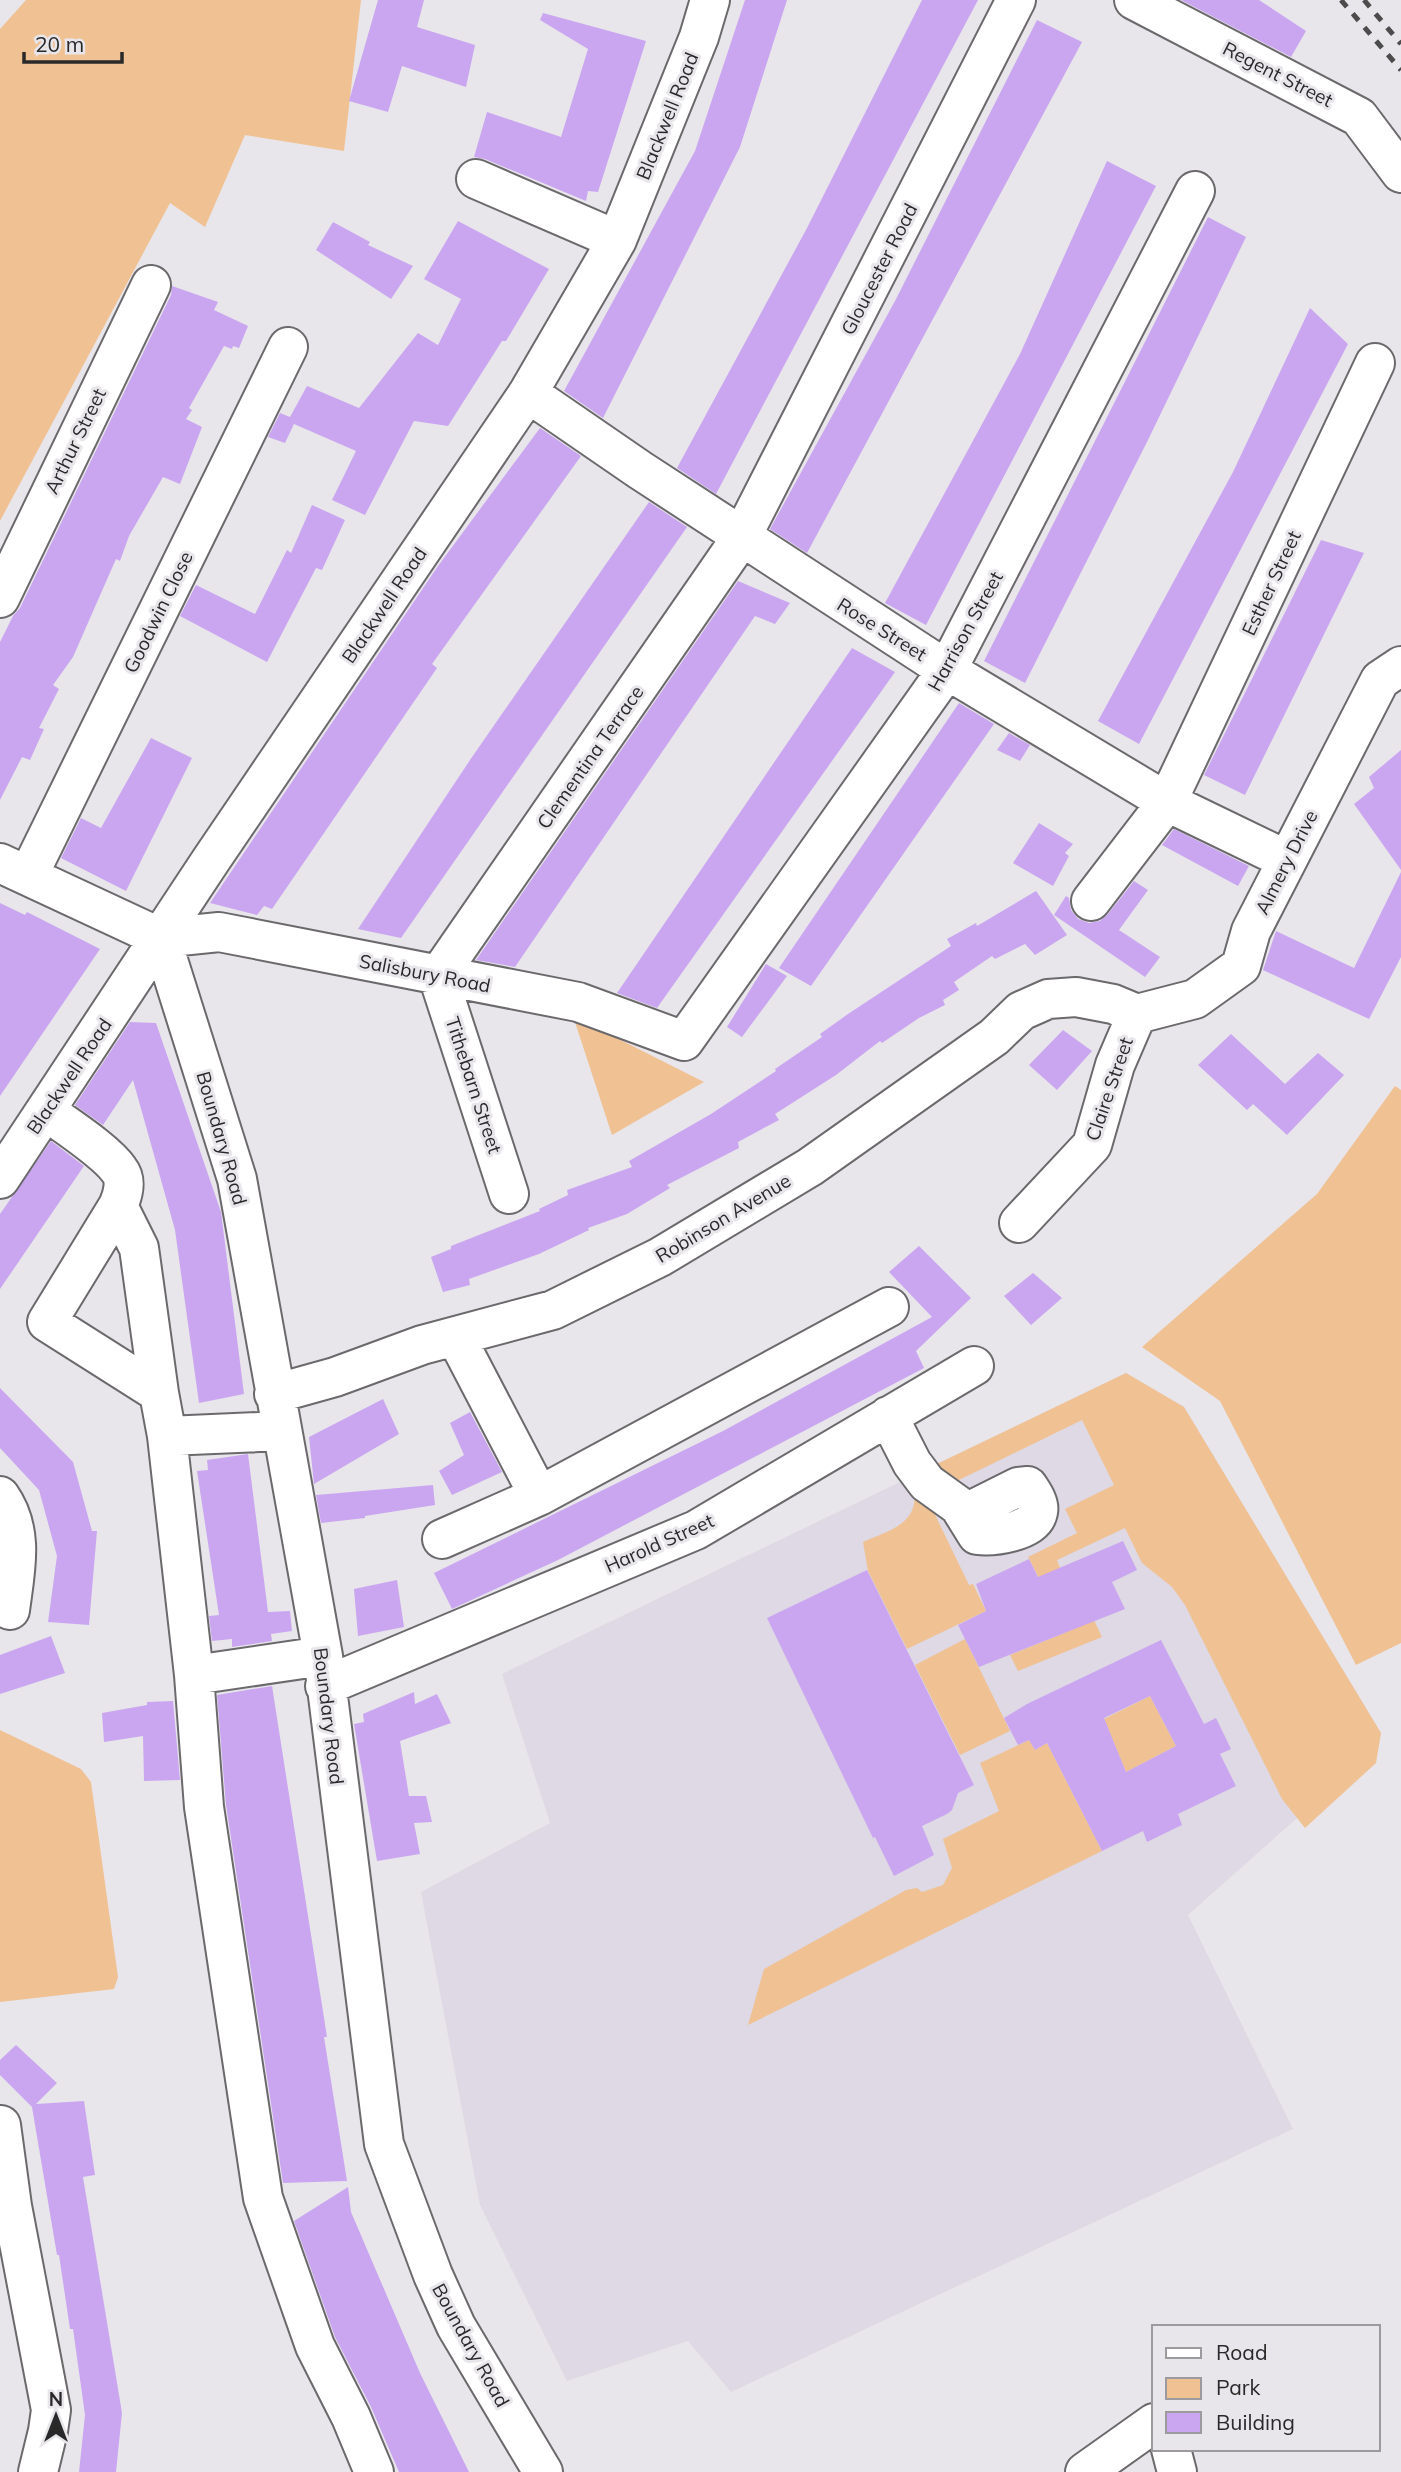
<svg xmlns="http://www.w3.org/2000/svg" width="1401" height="2472" font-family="Mulish,sans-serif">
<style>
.built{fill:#ded9e4}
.green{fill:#f0c193}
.building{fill:#caa6f1;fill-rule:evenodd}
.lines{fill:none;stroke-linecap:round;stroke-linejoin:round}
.minor-casing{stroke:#6b696c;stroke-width:42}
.minor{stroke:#fff;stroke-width:38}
.rail{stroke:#4d4c4d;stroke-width:5;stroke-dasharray:9 9;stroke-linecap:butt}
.labels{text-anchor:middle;stroke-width:6;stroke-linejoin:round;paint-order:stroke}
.street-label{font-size:19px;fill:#2a292a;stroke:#e8e6ea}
</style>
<rect width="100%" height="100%" fill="#e8e6ea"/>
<!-- built -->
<path class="built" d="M1126 1373 1184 1407 1381 1733 1369 1754 1188 1915 1293 2129 731 2392 688 2341 567 2381 480 2205 421 1892 550 1823 502 1674Z"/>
<!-- green -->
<path class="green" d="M26 0H361L344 151 245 135 205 227 170 203 0 521V29Z
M573 1016 704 1082 612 1135Z
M1395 1086 1401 1090V1643L1356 1665 1220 1401 1142 1347 1317 1194Z
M1126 1373 1184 1407 1381 1733 1376 1763 1305 1828 1282 1799 1185 1605 1172 1587 1142 1563 1125 1528 1057 1560 1060 1568 1082 1595 1102 1637 1018 1671 1010 1655 1067 1632 1028 1557 1077 1533 1065 1509 1114 1485 1082 1420 926 1496 969 1585 973 1584 986 1611 907 1649 868 1571 863 1542C880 1534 906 1528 913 1508 916 1498 915 1484 916 1474Z
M965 1639 1010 1731 960 1755 915 1665Z
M1150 1696 1176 1746 1126 1772 1104 1719Z
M0 1730 81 1769 91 1782 118 1977 114 1989 0 2002Z
M1029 1740 1035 1750 1047 1743 1102 1851 748 2025 764 1969 906 1890 917 1888 922 1892 943 1885 952 1868 943 1839 999 1811 980 1763Z"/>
<!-- building -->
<path class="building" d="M378 0H424L417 27 475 45 466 87 402 66 388 112 349 101Z
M745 0H787L740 147 603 418 564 391 695 151Z
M922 0H978L716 494 677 468 807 228Z
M1181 0H1259L1306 31 1291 57Z
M543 13 646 41 598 192 588 191 586 201 485 159 474 157 487 112 561 137 588 49 540 20Z
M1037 20 1082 42 807 553 770 529 895 301Z
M1107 161 1156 186 926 625 885 603 1020 354Z
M1208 217 1246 237 1148 440 1025 683 984 661Z
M458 221 549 269 506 341H502L448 426 414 421 365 515 332 500 356 451 294 424 285 443 268 437 280 413 290 417 307 386 359 408 418 333 438 345 461 299 424 279Z
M333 222 370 242 368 245 413 266 391 299 316 250Z
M172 286 218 302 214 310 248 326 239 348 233 346 232 349 224 346 189 408 192 410 186 419 202 427 180 484 163 477 129 536 120 561 116 559 73 657 53 685 59 689 39 728 44 729 30 760 22 757 0 800V642L13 616 20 608 171 295Z
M1310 308 1348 344 1139 744 1098 721 1233 472Z
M540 428 581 456 432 664 437 668 272 909 264 906 257 915 210 903 438 566Z
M649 502 687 527 401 938 358 929 470 760Z
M312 505 345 520 322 570 316 568 267 662 180 616 196 585 255 614 287 550 291 553Z
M1321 540 1364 553 1245 795 1204 775Z
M738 581 790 603 775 624 755 616 515 967 476 960Z
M852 648 895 672 657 1008 617 993Z
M959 703 994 724 811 986 779 968Z
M1009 733 1030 745 1020 761 997 750Z
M151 738 192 758 126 891 61 858 81 818 101 828Z
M1401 750V870L1354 804 1374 788 1369 777Z
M1039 823 1073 844 1065 853 1069 856 1053 886 1013 863Z
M1174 829 1249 866 1238 886 1162 845Z
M1401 872V957L1369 1019 1263 970 1276 931 1354 968Z
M1134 881 1148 890 1119 930 1160 957 1145 977 1054 915 1066 896 1069 898 1071 910 1078 919 1089 923 1100 921 1108 914Z
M1036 891 1067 935 1035 955 1025 944 995 959 992 956 954 982 959 990 943 1000 945 1005 919 1018 882 1043 880 1041 836 1075 775 1114 779 1120 738 1142 739 1148 667 1185 670 1188 627 1214 588 1228 589 1230 539 1254 469 1279 470 1285 443 1292 431 1257 451 1249V1246L540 1211 539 1209 568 1195 567 1190 632 1167 629 1161 711 1114 776 1071 775 1069 822 1037 820 1034 848 1014 951 946 947 939 976 923 977 926Z
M0 903 25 915 27 912 100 949 0 1096Z
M766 964 787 976 742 1037 727 1027Z
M130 1022 156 1023 221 1212 244 1394 199 1403 175 1230 133 1080 103 1125 75 1105Z
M1063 1030 1092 1051 1057 1090 1029 1065Z
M1231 1034 1285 1084 1318 1053 1344 1075 1287 1135 1253 1104 1247 1110 1198 1065Z
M51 1141 84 1166 0 1289V1214Z
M919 1246 971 1298 916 1351 924 1368 558 1560 452 1609 434 1573 723 1431 932 1317 889 1272Z
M1033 1273 1062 1298 1031 1325 1004 1296Z
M0 1388 73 1462 92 1531H97L89 1625 48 1622 57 1556 39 1490 0 1448Z
M383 1399 399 1434 314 1484 309 1437Z
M470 1412 502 1472 452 1495 439 1471 464 1455 450 1423Z
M248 1454 268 1612 290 1611 292 1631 271 1634 272 1641 232 1647V1639L212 1641 209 1616 219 1615 197 1471 208 1470 207 1460Z
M433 1485 435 1505 365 1516V1518L321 1523 316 1495Z
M1123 1541 1137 1570 1112 1582 1125 1609 979 1667 958 1625 986 1611 976 1584 1029 1559 1038 1577Z
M867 1570 974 1785 958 1793 952 1810 947 1814 922 1826 934 1855 894 1876 875 1837 873 1838 767 1618Z
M397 1580 404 1627 358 1636 354 1589Z
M51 1636 65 1673 0 1694V1655Z
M1161 1640 1204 1724 1216 1718 1231 1749 1220 1754 1236 1786 1178 1814 1182 1825 1147 1842 1143 1831 1102 1851 1047 1743 1035 1750 1029 1740 1018 1745 1004 1718 1027 1704ZM1150 1696 1176 1746 1126 1772 1104 1718Z
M272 1686 327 2037H324L347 2181 283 2183 226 1805 217 1695Z
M414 1692 415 1704 437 1694 451 1723 400 1741 409 1796H426L432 1822 414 1823 420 1854 377 1861 354 1724 364 1722 363 1714Z
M173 1701 180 1780 144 1781 143 1736 104 1742 102 1713 147 1705V1702Z
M16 2045 57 2083 36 2104 84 2101 95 2175 83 2177 122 2413 116 2472H79L85 2415 73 2329H70L59 2255H57L32 2107 0 2075V2060Z
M348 2187 351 2212 420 2373 469 2472H399L371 2407 335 2337 294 2221Z"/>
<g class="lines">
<defs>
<path id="minor" d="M1134 0 1359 117 1401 173
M476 179 617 240
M528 393 640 470 947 670 1167 802 1287 860
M0 598 151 285
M0 863 161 938
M28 876 288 347
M1091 901 1167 802 1375 363
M161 938 237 1179 323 1656 384 2144 433 2275 456 2326 543 2472
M161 938 219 932 578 1002 684 1041 947 670 1195 191
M1137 1014 1195 999 1241 966 1251 931 1380 680 1401 666
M46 1111C65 1125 106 1151 119 1170 127 1180 123 1195 118 1206
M0 1179 211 860 528 393 617 240 699 37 710 0
M509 1194 438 976 741 538 1016 0
M1019 1223 1092 1145 1115 1065 1137 1014
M456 1337 539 1496
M159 1393 139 1248 118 1206 47 1322 159 1393 167 1436 282 1431
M274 1394 335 1377 422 1345 553 1310 660 1257 810 1167 994 1037 1021 1011 1048 999 1076 997 1113 1004 1137 1014
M888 1416 912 1463 927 1483 959 1506 977 1535C993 1537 1034 1532 1038 1512 1040 1503 1033 1494 1028 1486L1018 1487 964 1514
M167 1436 194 1675 204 1807 263 2198 315 2346 351 2417 374 2472
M0 1496C25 1531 15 1571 10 1610
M442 1539 539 1496 889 1307
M194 1675 323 1656
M325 1686 696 1530 974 1366
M1 2125 12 2206 51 2410 48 2431 38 2472
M1171 2449 1177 2472
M1085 2472 1154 2423"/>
</defs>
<!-- minor casing -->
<use href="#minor" class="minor-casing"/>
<!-- minor -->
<use href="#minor" class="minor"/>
<!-- rail -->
<path class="rail" d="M1341 0 1401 70
M1364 0 1401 44"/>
</g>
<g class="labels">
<!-- street labels -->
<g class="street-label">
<text transform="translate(1278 74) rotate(27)" y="7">Regent Street</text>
<text transform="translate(667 116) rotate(-68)" y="7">Blackwell Road</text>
<text transform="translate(879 269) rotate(-63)" y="7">Gloucester Road</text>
<text transform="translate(75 441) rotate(-64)" y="7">Arthur Street</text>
<text transform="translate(1271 583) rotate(-65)" y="7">Esther Street</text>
<text transform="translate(384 605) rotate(-56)" y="7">Blackwell Road</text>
<text transform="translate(158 612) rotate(-64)" y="7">Goodwin Close</text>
<text transform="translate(882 629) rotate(32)" y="7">Rose Street</text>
<text transform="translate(965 631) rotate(-61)" y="7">Harrison Street</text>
<text transform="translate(590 757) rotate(-55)" y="7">Clementina Terrace</text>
<text transform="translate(1286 862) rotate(-63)" y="7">Almery Drive</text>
<text transform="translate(425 973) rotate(11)" y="7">Salisbury Road</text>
<text transform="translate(69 1076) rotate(-56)" y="7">Blackwell Road</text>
<text transform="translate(474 1085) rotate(72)" y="7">Tithebarn Street</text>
<text transform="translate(1109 1089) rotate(-71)" y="7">Claire Street</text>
<text transform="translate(222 1138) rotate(74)" y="7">Boundary Road</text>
<text transform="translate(723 1218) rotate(-31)" y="7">Robinson Avenue</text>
<text transform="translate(659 1543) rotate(-24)" y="7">Harold Street</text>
<text transform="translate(329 1716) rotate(83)" y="7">Boundary Road</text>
<text transform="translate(471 2345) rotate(61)" y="7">Boundary Road</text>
</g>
</g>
<!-- legend -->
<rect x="1152" y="2325" width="228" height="126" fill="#e8e6ea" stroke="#9c9a9d" stroke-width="2"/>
<rect x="1166" y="2348" width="35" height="10" fill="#ffffff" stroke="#9c9a9d" stroke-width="2"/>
<text x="1216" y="2360" font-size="21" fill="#2a292a">Road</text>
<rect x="1166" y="2378" width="35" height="21" fill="#f0c193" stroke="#9c9a9d" stroke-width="2"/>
<text x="1216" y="2395" font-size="21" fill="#2a292a">Park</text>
<rect x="1166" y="2412" width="35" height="21" fill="#caa6f1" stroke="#9c9a9d" stroke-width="2"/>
<text x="1216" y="2430" font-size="21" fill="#2a292a">Building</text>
<!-- north arrow -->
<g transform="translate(56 2416)" stroke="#e8e6ea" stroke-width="5" paint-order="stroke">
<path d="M0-5L12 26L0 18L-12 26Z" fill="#2a292a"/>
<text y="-10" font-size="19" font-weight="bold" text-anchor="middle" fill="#2a292a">N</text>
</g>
<!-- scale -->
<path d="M24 52v10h98v-10" fill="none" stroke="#2a292a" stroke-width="3.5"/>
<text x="35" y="52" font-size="21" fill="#2a292a" stroke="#e8e6ea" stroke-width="5" paint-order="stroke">20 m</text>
</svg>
